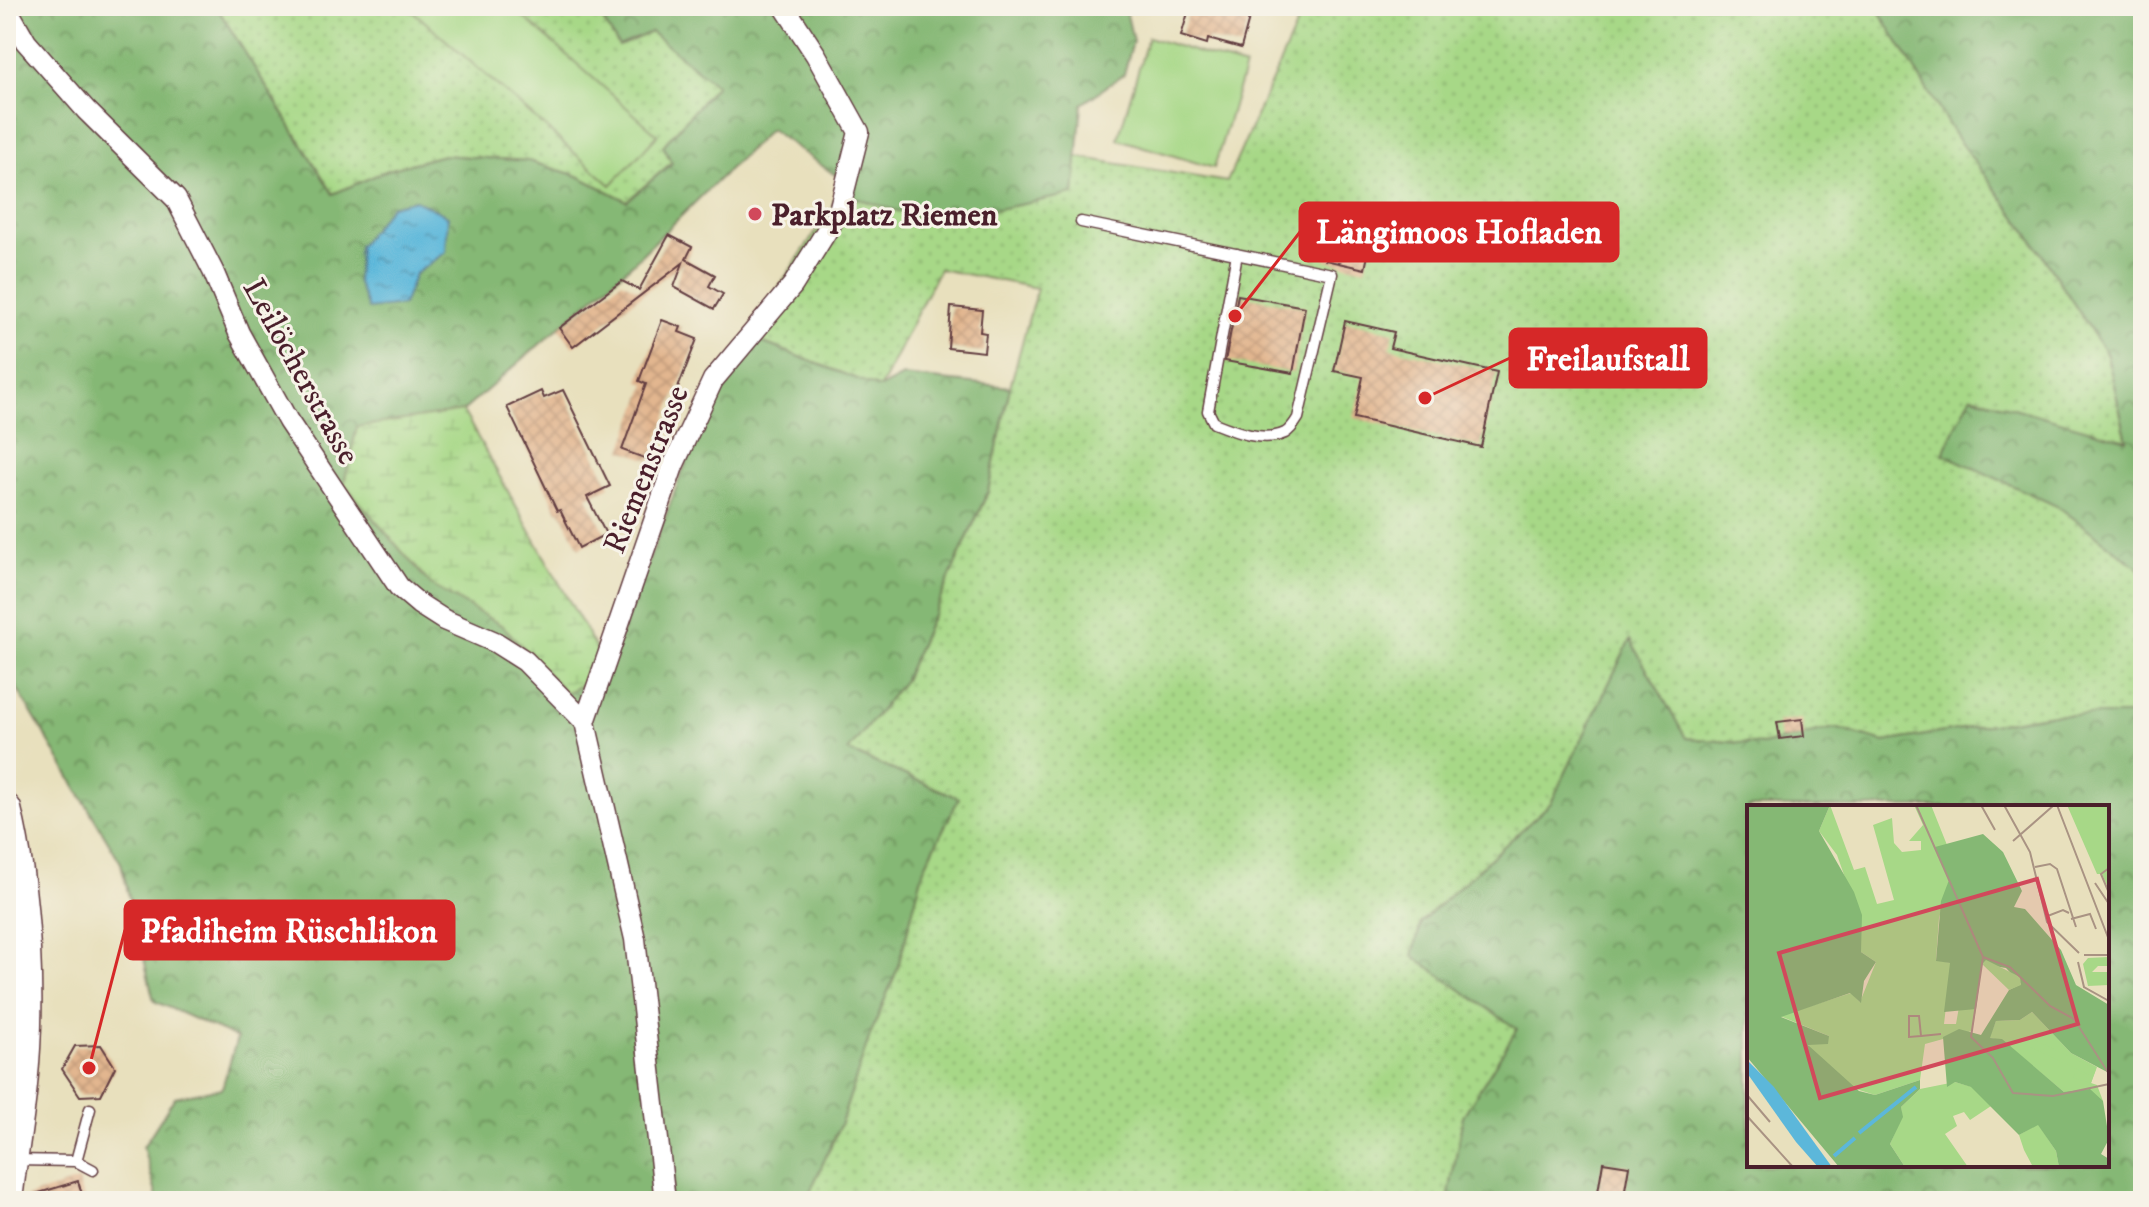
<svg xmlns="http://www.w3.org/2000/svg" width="2149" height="1207" font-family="'IM FELL DW Pica',serif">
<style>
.grass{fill:url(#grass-dots);stroke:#787c59;stroke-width:2}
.forest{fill:url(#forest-crowns);stroke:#686c50;stroke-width:2;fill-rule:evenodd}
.wetland{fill:url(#wetland-marsh);stroke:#787c59;stroke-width:2}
.park{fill:#a7d887;stroke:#787c59;stroke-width:2}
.water{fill:url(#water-ripples);stroke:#536b82;stroke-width:2}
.building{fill:url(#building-cross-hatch)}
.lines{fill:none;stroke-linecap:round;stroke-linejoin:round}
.lane-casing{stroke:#623c41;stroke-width:13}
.street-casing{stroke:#623c41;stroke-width:23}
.secondary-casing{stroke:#623c41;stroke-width:33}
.lane{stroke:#fff;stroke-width:10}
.street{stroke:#fff;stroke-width:20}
.secondary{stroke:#fff;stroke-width:30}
.poi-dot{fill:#d1495b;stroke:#f7f3e8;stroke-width:3}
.labels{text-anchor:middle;stroke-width:6;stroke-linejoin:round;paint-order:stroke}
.poi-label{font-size:32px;font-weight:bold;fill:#4a1f2b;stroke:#f7f3e8;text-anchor:start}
.street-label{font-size:32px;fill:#4a1f2b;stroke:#f7f3e8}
.inset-river{fill:none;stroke:#5cb7da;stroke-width:4}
.inset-road{fill:none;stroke:#a99383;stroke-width:2}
.view{fill:#d1495b;fill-opacity:0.15;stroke:#d1495b;stroke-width:4}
.inset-edge{fill:none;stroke:#4a1f2b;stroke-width:4}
.leader{fill:none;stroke:#d62828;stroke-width:3}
.callout-dot{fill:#d62828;stroke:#f7f3e8;stroke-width:3}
.callout{fill:#d62828;stroke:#d62828;stroke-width:3}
.callout-label{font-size:34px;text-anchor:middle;font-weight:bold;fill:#fff}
</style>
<defs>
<pattern id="grass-dots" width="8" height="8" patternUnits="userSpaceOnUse" patternTransform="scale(2)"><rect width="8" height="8" fill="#a7d887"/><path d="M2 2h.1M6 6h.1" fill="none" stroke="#91b975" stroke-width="1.8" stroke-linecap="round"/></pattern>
<pattern id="forest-crowns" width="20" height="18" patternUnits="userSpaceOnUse" patternTransform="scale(2)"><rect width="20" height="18" fill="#85b874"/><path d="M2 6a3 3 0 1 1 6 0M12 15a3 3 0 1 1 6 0" fill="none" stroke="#6f955f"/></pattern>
<pattern id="wetland-marsh" width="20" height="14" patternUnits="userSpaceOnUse" patternTransform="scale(2)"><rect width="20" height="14" fill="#a7d887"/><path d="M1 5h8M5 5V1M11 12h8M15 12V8" fill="none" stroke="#91b975"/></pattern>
<pattern id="water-ripples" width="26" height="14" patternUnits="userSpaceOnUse" patternTransform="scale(2)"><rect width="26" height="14" fill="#5cb7da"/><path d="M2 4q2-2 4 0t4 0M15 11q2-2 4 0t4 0" fill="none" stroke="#4e94b1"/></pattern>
<pattern id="building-cross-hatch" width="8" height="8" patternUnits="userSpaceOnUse" patternTransform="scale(2)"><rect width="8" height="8" fill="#e2b68f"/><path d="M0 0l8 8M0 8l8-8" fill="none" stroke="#c39c7c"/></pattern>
</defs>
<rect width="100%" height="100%" fill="#f7f3e8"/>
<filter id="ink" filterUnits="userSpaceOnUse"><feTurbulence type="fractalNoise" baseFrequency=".0125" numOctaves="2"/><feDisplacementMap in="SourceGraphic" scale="16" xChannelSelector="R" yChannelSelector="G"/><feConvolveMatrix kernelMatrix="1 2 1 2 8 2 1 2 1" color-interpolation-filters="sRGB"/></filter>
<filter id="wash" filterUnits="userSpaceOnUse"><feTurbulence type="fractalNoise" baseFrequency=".006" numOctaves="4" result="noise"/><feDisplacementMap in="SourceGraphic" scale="32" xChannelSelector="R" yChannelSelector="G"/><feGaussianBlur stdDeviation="1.8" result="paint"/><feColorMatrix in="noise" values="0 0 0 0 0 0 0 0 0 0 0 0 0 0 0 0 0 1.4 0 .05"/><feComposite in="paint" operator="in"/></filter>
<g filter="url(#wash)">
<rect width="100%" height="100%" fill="#e8e0bd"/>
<!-- grass -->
<path class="grass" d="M216 6H594L619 46 651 32 717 85 663 146 672 162 627 201 578 176 528 161 443 155 388 170 333 194Z
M1305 6H1876L1956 137 2026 230 2107 355 2127 441 1972 396 1944 453 2059 507 2143 571V715H2047L1884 742 1835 728 1762 745 1685 738 1630 641 1551 803 1421 922 1414 956 1518 1029 1463 1116 1448 1201H806L841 1123 870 1035 897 970 924 868 959 798 848 751 904 680 988 492 1010 387 1037 288 939 269 880 388 756 340 767 305 833 206 838 178 1074 194 1077 157 1227 182Z"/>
<!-- forest -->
<path class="forest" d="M6 6H216L333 194 388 170 443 155 528 161 578 176 627 201 672 163 663 146 716 85 651 32 619 46 594 6H1125L1133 41 1124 74 1082 104 1074 194 933 222 855 198 838 177 770 129 631 265 463 411 357 428 344 484 431 585 503 626 566 693 608 670 681 475 726 373 756 340 880 388 903 376 1010 387 988 491 904 680 848 751 959 798 924 868 897 970 870 1035 841 1123 806 1201H158L143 1147 175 1097 222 1088 237 1038 154 1001 121 863 6 670ZM446 252 415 274 357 281Z
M1876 6H2143V571L2059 507 1943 454 1971 396 2127 440 2107 355 2026 230 1956 137Z
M1630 640 1686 738 1762 745 1835 728 1884 742 2047 715H2143V1201H1448L1463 1116 1517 1029 1413 956 1421 922 1551 803ZM1749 807H2107V1165H1749Z"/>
<!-- wetland -->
<path class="wetland" d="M463 411 608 670 566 693 503 626 431 585 344 484 357 427Z"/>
<!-- park -->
<path class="park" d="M407 6H511L658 135 611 185Z
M1148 37 1245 67 1214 168 1118 139Z"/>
<!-- water -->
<path class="water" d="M415 200 448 216 446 252 415 274 403 305 368 309 357 281 359 246 391 206Z"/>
<g id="blocks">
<!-- building -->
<path class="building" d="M1190 6H1250L1247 14 1250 15 1241 48 1208 39 1207 44 1181 36Z
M1333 224 1373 232 1365 269 1325 260Z
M669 235 692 247 686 259 715 275 709 286 723 294 714 309 674 287 683 263 573 347 559 328 622 281 639 290Z
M1238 295 1305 307 1293 373 1225 361Z
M951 307 982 310 980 332 986 333 984 352 948 348Z
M662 320 681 327 679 332 697 339 650 460 622 450 646 384 639 381Z
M1345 321 1394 332 1390 348 1497 372 1481 447 1354 418 1363 377 1334 371Z
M563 390 610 486 587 497 606 534 579 548 560 510 557 511 507 407 541 391 544 398Z
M1802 719 1804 736 1780 739 1777 722Z
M101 1045 115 1067 101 1095 80 1096 62 1069 75 1046Z
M1603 1162 1629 1166 1623 1201 1597 1198Z
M78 1181 84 1201H27L26 1197Z"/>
</g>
</g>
<g filter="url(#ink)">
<use href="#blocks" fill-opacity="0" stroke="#623c41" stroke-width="2"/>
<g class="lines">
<defs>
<path id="lane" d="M1081 222 1332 274 1298 418C1295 423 1290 430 1285 433 1263 443 1234 431 1214 423L1208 411 1237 254
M13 1160 76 1161 93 1170
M76 1161 90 1109"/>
<path id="street" d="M6 7 26 42 86 110 176 199 213 271 239 333 288 421 399 587 419 604 444 620 495 642 525 661 585 722
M585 722 673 466 713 380 793 285 839 211 859 132 816 55 784 6
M585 722 635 939 665 1201"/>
<path id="secondary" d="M6 809C26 890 31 1002 22 1085 18 1124 11 1162 7 1201"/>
</defs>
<!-- lane casing -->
<use href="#lane" class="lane-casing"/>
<!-- street casing -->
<use href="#street" class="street-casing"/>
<!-- secondary casing -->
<use href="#secondary" class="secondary-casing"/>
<!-- lane -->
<use href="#lane" class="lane"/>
<!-- street -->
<use href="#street" class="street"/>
<!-- secondary -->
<use href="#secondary" class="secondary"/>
</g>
</g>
<!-- markers -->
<circle class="poi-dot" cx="755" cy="214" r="8"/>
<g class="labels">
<!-- poi labels -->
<g class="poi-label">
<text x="771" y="225">Parkplatz Riemen</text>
</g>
<!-- street labels -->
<g class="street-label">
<text transform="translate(302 371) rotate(61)" y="11">Leilöcherstrasse</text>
<text transform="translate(645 469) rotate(-68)" y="11">Riemenstrasse</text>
</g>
</g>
<!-- overview -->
<g transform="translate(1747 805)">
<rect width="362" height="362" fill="#e8e0bd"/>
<path d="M83 0 107 65 118 62 130 99 147 95 126 20 145 13 147 38 155 47 174 45V36H162L176 20 167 0H184L200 40H196L202 75 192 113 189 155 204 158 197 219H209L212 202 229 204 225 226 178 239 173 275 128 290 106 283 66 249 61 239 82 231 33 211 104 188 113 197 129 157 114 147 101 81 90 50 72 26ZM362 152V161H351L345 167H362V180L341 181 336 159 341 153ZM285 207 324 248 350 262 344 278 350 280 356 296 317 287 255 235 242 233 249 216 273 215ZM208 277 225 282 244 301 223 315 217 307 206 311 210 321 198 329 221 362H158L143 339 155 312 154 302 173 284ZM291 319 309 346 312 362H286L277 345 272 330Z" fill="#a7d887"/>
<path d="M0 0H83L72 26 107 87 115 110 114 147 129 157 117 176 114 198 103 188 34 212 82 231 81 239 61 240 112 286 128 290 173 275V284L154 302 156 312 143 339 158 362H92L0 252ZM236 29 256 47 275 86 267 102 278 104 314 145 329 180 362 200V268L324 248 285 207 273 215 249 216 243 233 255 234 317 287 343 284 356 296 362 334 354 349 362 354V362H312L309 346 291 320 272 330 224 282 208 277 200 282 196 232 212 224 234 230 262 185 274 179 259 163 235 159 229 204 197 207 203 158 189 156 194 96 202 75 188 42Z" fill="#85b874"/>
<path d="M239 155 273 172 274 180 262 185 235 159Z" fill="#a7d887"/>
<path d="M252 218 349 264 344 278 326 273 328 268 342 270 248 225Z" fill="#a7d887"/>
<path d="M320 0H362V85L355 69H350Z" fill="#a7d887"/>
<path d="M0 255 27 282 85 362H71L49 337 0 268Z" fill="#5cb7da"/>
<path class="inset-river" d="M112 328 169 282M87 351 108 333"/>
<path class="inset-road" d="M169 0 236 152M234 0 248 25M257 0 283 47 300 117 332 148M310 0 362 135M266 36 307 0M288 62 303 59 310 64 329 122M362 63 354 69 362 88M348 78 362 99M298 112 316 105 322 108M324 114 343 109 349 124M337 150H362M236 152 224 232 246 253 266 288 306 291 362 279M236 152 263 162 303 201 327 214 362 269M331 157 337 182 362 196M174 231 172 211H162V232L174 231 194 229M0 290 23 317M0 311 46 362"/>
<path class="view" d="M290 74 331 219 73 293 32 148Z"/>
<rect width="362" height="362" class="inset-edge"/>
</g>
<!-- callouts -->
<path class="leader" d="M1235 316L1300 232M1425 398L1510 358M89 1068L125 930"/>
<g class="callout-dot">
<circle cx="1235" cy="316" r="8"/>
<circle cx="1425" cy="398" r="8"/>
<circle cx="89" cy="1068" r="8"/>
</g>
<g class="callout">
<rect x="1300" y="203" width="318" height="58" rx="8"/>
<rect x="1510" y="329" width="196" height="58" rx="8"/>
<rect x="125" y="901" width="329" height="58" rx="8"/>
</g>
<g class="callout-label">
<text x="1459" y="243">Längimoos Hofladen</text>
<text x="1608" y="370">Freilaufstall</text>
<text x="289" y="942">Pfadiheim Rüschlikon</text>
</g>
<!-- margin -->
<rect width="2149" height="1207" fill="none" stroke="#f7f3e8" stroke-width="32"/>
</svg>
